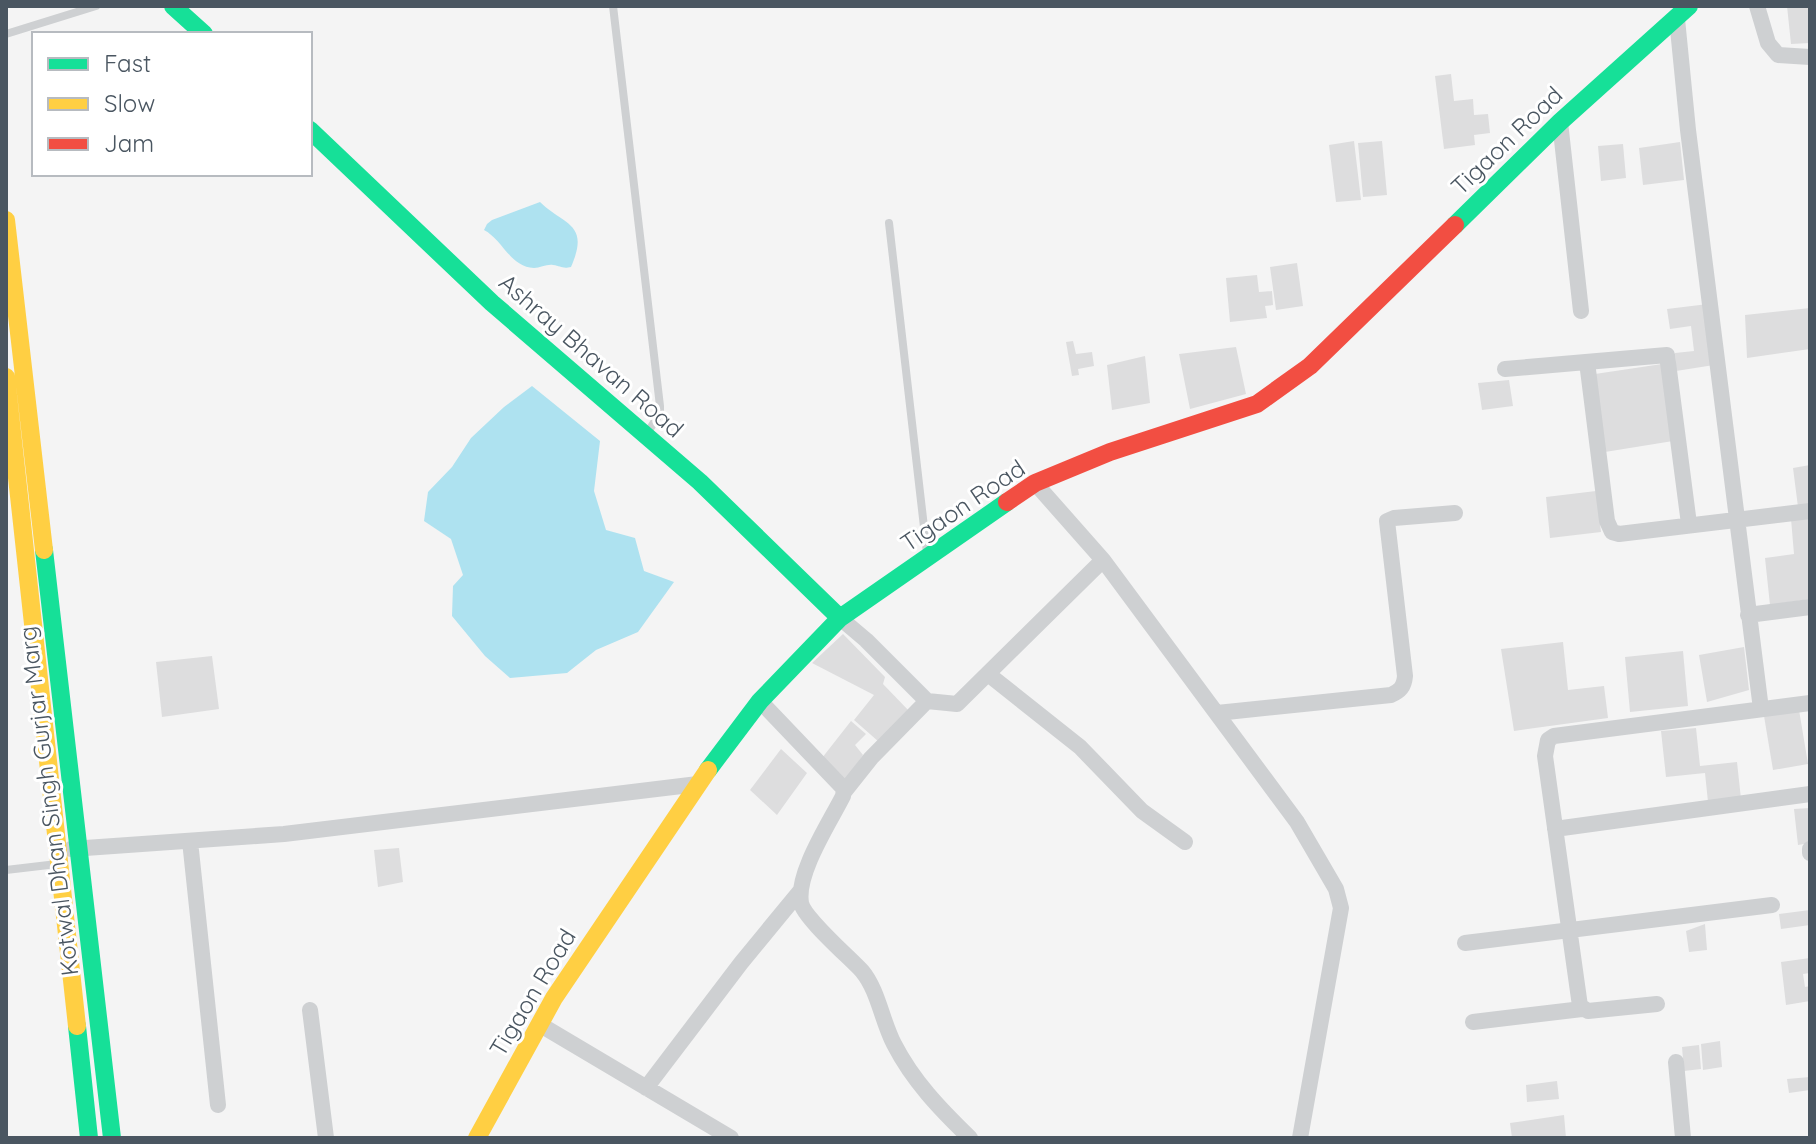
<svg xmlns="http://www.w3.org/2000/svg" width="1816" height="1144" font-family="Quicksand,sans-serif">
<style>
.water{fill:#aee2f0}
.building{fill:#ddddde}
.lines{fill:none;stroke-linecap:round;stroke-linejoin:round}
.lane{stroke:#ced0d2;stroke-width:8}
.street{stroke:#ced0d2;stroke-width:16}
.fast{stroke:#16e098;stroke-width:18}
.slow{stroke:#ffcf43;stroke-width:18}
.jam{stroke:#f24e42;stroke-width:18}
.labels{text-anchor:middle;stroke-width:6;stroke-linejoin:round;paint-order:stroke}
.street-label{font-size:24px;fill:#4a5661;stroke:#fff}
</style>
<rect width="100%" height="100%" fill="#f4f4f4"/>
<!-- water -->
<path class="water" d="M540 202C565 226 590 223 571 267 562 269 561 266 553 265 547 264 540 268 534 268 510 267 503 240 484 230L487 224 492 220Z
M532 386 600 441 594 491 606 530 635 538 644 571 674 582 638 632 596 650 567 673 510 678 485 656 452 616 453 586 463 575 451 539 424 521 428 492 452 467 471 438 504 407Z"/>
<!-- building -->
<path class="building" d="M1787 6H1810V43L1791 44Z
M1451 74 1454 101 1473 99 1474 115 1488 114 1490 133 1474 135 1475 145 1444 149 1435 76Z
M1354 141 1361 200 1336 202 1329 145Z
M1382 141 1387 195 1363 197 1358 143Z
M1680 142 1684 180 1643 185 1639 148Z
M1623 144 1626 178 1601 181 1598 146Z
M1297 263 1303 306 1276 310 1270 267Z
M1257 275 1259 292 1272 291 1273 305 1265 306 1267 318 1230 322 1226 278Z
M1708 304 1714 365 1676 371 1675 353 1694 351 1691 326 1670 329 1667 309Z
M1810 308V349L1747 358 1745 315Z
M1073 341 1076 354 1092 352 1094 366 1078 369 1079 375 1072 376 1066 342Z
M1236 347 1246 394 1190 409 1179 354Z
M1145 356 1150 403 1112 410 1107 365Z
M1662 364 1673 441 1605 452 1595 374Z
M1509 380 1513 406 1482 410 1478 383Z
M1810 465V505L1798 507 1793 468Z
M1596 491 1601 532 1550 538 1546 497Z
M1810 517V599L1770 605 1765 558 1794 554 1791 519Z
M843 634 885 677 883 684 910 712 879 742 854 720 874 695 812 663Z
M1563 642 1568 690 1604 686 1608 718 1514 731 1501 649Z
M1744 647 1749 690 1707 702 1699 655Z
M1683 651 1688 706 1630 712 1625 657Z
M212 656 219 709 162 717 156 662Z
M1799 710 1808 764 1773 770 1764 716Z
M851 721 866 734 855 745 863 755 845 781 822 758Z
M1696 728 1700 766 1737 762 1741 799 1708 802 1705 773 1666 777 1661 731Z
M781 749 807 773 777 815 750 790Z
M1810 808V843L1798 845 1794 809Z
M399 848 403 882 378 887 374 850Z
M1810 910V925L1781 929 1779 914Z
M1705 924 1707 950 1689 952 1686 931Z
M1810 958V973L1803 974 1805 987 1810 986V1001L1786 1005 1781 962Z
M1720 1041 1722 1067 1703 1070 1701 1044Z
M1699 1045 1701 1069 1684 1071 1682 1047Z
M1810 1077V1090L1789 1093 1787 1079Z
M1557 1081 1559 1099 1527 1102 1526 1085Z
M1564 1115 1566 1138H1512L1510 1123Z"/>
<g class="lines">
<!-- lane -->
<path class="lane" d="M613 6 660 406V413L646 435
M6 34 96 6
M889 223 927 553
M6 870 57 864"/>
<!-- street -->
<path class="street" d="M1757 6 1768 43 1778 55 1810 57
M1677 19 1688 130 1761 709
M1560 122 1581 311
M1587 362 1607 521 1612 532 1619 534 1810 511
M1505 369 1667 355 1689 524
M1035 483 1103 560 1297 822 1336 889 1341 908 1300 1138
M1748 615 1810 607
M840 618 866 640 927 701 957 704 1103 560
M988 674 1080 747 1142 811 1185 842
M760 701 844 789 843 796C830 822 796 873 801 903 804 918 849 957 862 971 878 990 882 1021 894 1044 913 1081 940 1109 970 1138
M1217 713 1391 695C1400 691 1404 687 1405 676L1387 521 1394 518 1455 513
M844 792 871 758 927 701
M1555 829 1810 794
M190 841 218 1105
M71 849 284 834 698 784
M1810 849V853
M1465 943 1772 905
M1657 1004 1588 1011 1580 1006 1545 756 1548 740 1554 736 1810 703
M310 1010 326 1138
M1473 1022 1582 1009
M539 1024 731 1138
M1676 1062 1683 1138
M646 1088 741 963 801 890"/>
<!-- fast -->
<path class="fast" d="M173 6 204 34
M310 130 492 303 700 482 840 618
M1455 225 1560 122 1689 6
M44 550 112 1138
M708 770 760 701 840 618 1007 502
M77 1026 89 1138"/>
<!-- slow -->
<path class="slow" d="M6 220 44 550
M6 377 77 1026
M477 1138 554 998 708 770"/>
<!-- jam -->
<path class="jam" d="M1007 502 1035 483 1110 452 1257 404 1310 366 1455 225"/>
</g>
<g class="labels">
<!-- street labels -->
<g class="street-label">
<text transform="translate(1507 141) rotate(-44)" y="8">Tigaon Road</text>
<text transform="translate(591 356) rotate(41)" y="8">Ashray Bhavan Road</text>
<text transform="translate(963 506) rotate(-34)" y="8">Tigaon Road</text>
<text transform="translate(49 801) rotate(-97)" y="8">Kotwal Dhan Singh Gurjar Marg</text>
<text transform="translate(533 993) rotate(-59)" y="8">Tigaon Road</text>
</g>
</g>
<!-- border -->
<rect width="1816" height="1144" fill="none" stroke="#4a5661" stroke-width="16"/>
<!-- legend -->
<rect x="32" y="32" width="280" height="144" fill="#ffffff" stroke="#b7bbc0" stroke-width="2"/>
<rect x="48" y="58" width="40" height="12" fill="#16e098" stroke="#b7bbc0" stroke-width="2"/>
<text x="104" y="72" font-size="24" fill="#4a5661">Fast</text>
<rect x="48" y="98" width="40" height="12" fill="#ffcf43" stroke="#b7bbc0" stroke-width="2"/>
<text x="104" y="112" font-size="24" fill="#4a5661">Slow</text>
<rect x="48" y="138" width="40" height="12" fill="#f24e42" stroke="#b7bbc0" stroke-width="2"/>
<text x="104" y="152" font-size="24" fill="#4a5661">Jam</text>
</svg>
